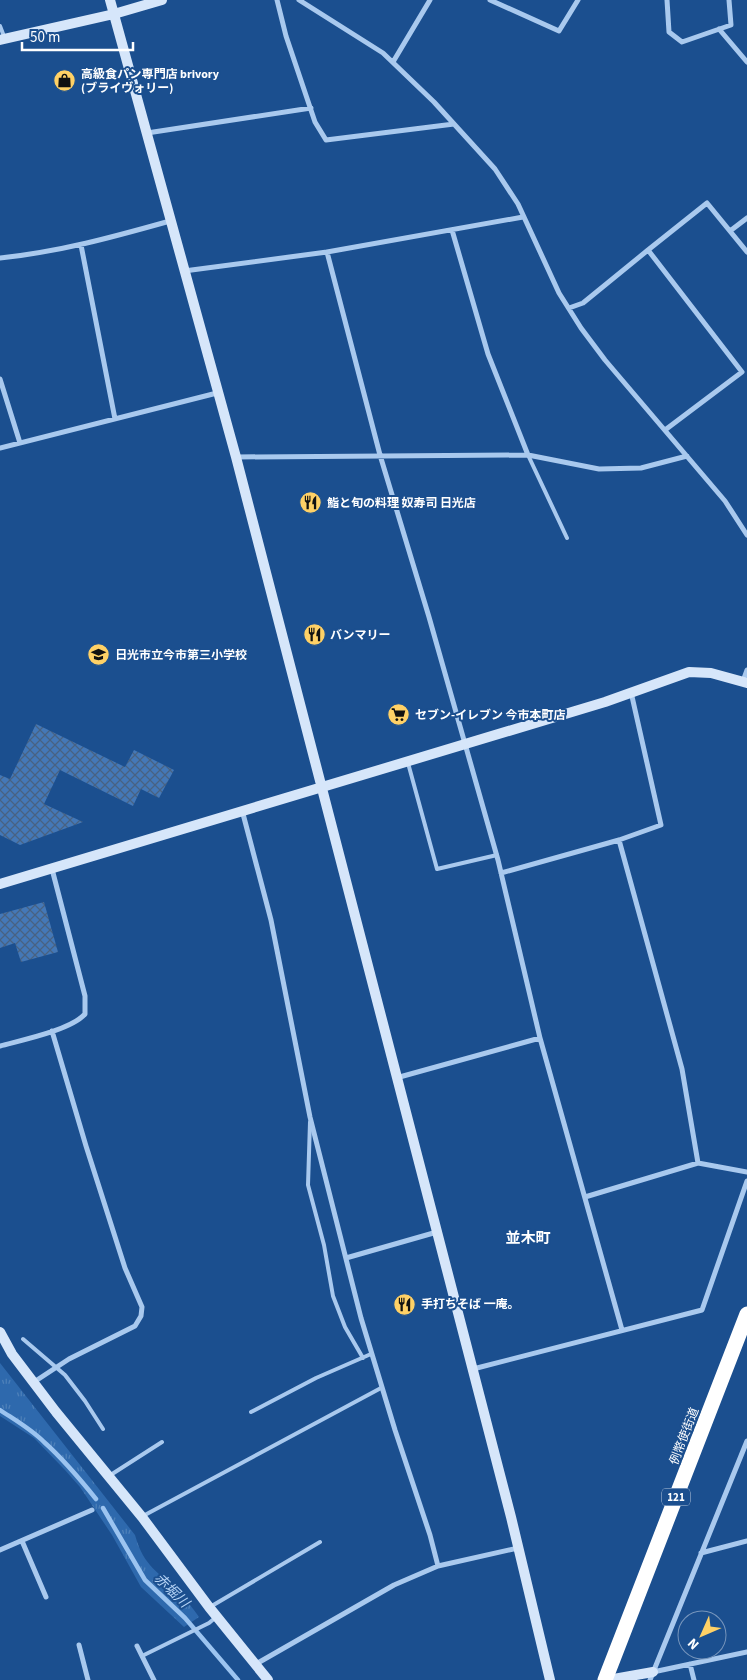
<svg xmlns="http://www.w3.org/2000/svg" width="747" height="1680" font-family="'Source Sans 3','Noto Sans JP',sans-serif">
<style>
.park{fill:url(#park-tufts)}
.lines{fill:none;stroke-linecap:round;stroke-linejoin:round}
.stream{stroke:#9cc4f0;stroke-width:4.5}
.building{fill:url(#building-cross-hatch)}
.lane{stroke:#a9c9ee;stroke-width:4}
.street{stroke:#a9c9ee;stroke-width:5}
.secondary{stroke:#d6e6fa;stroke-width:10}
.highway{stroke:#fff;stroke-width:15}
.labels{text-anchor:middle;stroke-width:4;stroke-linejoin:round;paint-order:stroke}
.shield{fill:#1b4f8f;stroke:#bbcadd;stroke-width:1}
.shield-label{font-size:11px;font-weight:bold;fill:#fff}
.poi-label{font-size:12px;font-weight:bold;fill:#fff;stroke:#1b4f8f;text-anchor:start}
.street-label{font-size:12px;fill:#fff;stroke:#1b4f8f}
.water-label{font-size:14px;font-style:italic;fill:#b5d3f5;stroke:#1b4f8f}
.quarter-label{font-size:15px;font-weight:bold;fill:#fff;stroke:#1b4f8f}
</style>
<defs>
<pattern id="park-tufts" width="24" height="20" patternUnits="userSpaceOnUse" patternTransform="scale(1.25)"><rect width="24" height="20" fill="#2e69ad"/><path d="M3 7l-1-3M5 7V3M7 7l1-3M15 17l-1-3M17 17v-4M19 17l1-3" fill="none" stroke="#4d80b9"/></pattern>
<pattern id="building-cross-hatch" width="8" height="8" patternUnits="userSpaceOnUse" patternTransform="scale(1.25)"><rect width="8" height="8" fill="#4478b7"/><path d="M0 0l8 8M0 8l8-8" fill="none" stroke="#486282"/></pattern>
</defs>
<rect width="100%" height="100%" fill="#1b4f8f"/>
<!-- park -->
<path class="park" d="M0 1363 135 1535C144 1568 159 1571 179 1593 187 1600 193 1609 199 1617L184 1627 141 1587 112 1535 80 1487 65 1470 34 1438 0 1416Z"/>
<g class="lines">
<!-- stream -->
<path class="stream" d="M0 1410C15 1420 31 1429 44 1442 63 1459 80 1479 96 1499
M103 1508 145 1580 185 1618 238 1680"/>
</g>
<!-- building -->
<path class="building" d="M36 724 125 767 134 750 174 770 159 798 141 789 133 806 60 770 44 804 83 822 20 845 0 835V775L10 779Z
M44 902 58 952 21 962 15 943 0 948V914Z"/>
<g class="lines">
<!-- lane -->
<path class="lane" d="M0 26 5 39
M528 455 567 538
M408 763 437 869 497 855
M310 1122 308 1185 324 1245 333 1296 345 1327 363 1358
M23 1339 65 1375 85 1401 103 1429
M251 1412 316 1378 371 1354
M109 1476 162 1442
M143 1516 381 1388
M210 1607 320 1542
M142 1656 209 1623 215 1618"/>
<!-- street -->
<path class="street" d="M277 0 286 36 315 122 326 140 454 124
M299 0 383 53 434 102 495 169 518 204 559 293 581 328 605 360 725 501 747 535
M490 0 559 31 578 0
M667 0 669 32 682 42 731 25 729 0
M719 29 747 62
M393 62 430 0
M147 133 311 108
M452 230 488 354 528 455
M730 231 747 218
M81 245 115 419
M648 250 707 203 747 252
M327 252 380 455 429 617 498 860 540 1038 622 1330
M0 258C59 252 113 237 170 221
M184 271 327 252 523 217
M569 308 583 303 648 250 742 372 665 430
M0 379 20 443
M0 448 217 393
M236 457 528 455 599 469 641 468 687 456
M743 681 747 670
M242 810 271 920 310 1117 361 1318 395 1430 430 1535 438 1566
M619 840 682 1069 698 1163
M501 873 619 840 661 825 631 692
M0 1046C22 1040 71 1030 85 1014V996L52 869
M396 1078 540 1038
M585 1197 698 1163 747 1172
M346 1258 437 1232
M473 1369 702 1310 747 1181
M34 1382 69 1359 135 1326 141 1316 142 1307 125 1268 86 1146 52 1031
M22 1541 46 1597
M0 1550 92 1510
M701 1553 747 1541
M79 1645 88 1680
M137 1646 154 1680
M256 1664 394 1585 438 1566 518 1548
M690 1664 694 1680
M653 1672 747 1652
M650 1680 747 1441"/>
<!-- secondary -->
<path class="secondary" d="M110 0 236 457 511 1517 550 1680
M0 40 114 14 162 0
M0 884 605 702 689 672 711 673 747 683
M0 1332 12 1354 56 1412 142 1517 209 1607 268 1680
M608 1680 653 1672"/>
<!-- highway -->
<path class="highway" d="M605 1680 747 1314"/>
</g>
<!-- icons -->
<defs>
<symbol id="shop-disc" viewBox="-11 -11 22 22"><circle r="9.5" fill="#ffd166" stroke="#1b4f8f"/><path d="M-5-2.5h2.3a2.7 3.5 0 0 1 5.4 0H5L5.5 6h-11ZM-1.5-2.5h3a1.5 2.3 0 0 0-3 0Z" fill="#111"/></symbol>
<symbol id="restaurant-disc" viewBox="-11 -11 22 22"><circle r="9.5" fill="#ffd166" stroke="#1b4f8f"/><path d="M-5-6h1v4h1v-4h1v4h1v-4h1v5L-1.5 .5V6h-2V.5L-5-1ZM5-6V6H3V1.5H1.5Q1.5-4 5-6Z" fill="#111"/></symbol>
<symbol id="school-disc" viewBox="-11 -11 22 22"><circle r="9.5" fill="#ffd166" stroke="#1b4f8f"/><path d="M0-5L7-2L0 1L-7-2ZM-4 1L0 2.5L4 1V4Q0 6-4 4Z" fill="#111"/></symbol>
<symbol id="supermarket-disc" viewBox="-11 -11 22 22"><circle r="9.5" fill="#ffd166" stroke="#1b4f8f"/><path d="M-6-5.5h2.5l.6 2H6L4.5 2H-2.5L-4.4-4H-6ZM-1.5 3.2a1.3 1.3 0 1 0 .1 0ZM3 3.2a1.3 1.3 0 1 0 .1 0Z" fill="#111"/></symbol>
</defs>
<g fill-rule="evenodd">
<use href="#shop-disc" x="52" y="68" width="25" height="25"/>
<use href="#restaurant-disc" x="298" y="490" width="25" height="25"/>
<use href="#restaurant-disc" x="302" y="622" width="25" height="25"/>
<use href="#school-disc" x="86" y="642" width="25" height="25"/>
<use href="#supermarket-disc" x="386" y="702" width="25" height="25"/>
<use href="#restaurant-disc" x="392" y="1292" width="25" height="25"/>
</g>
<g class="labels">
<!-- shield labels -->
<rect class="shield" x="662" y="1488.5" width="28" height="17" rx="4"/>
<g class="shield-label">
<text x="676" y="1501">121</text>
</g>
<!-- poi labels -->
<g class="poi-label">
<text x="81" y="78">高級食パン専門店 brivory<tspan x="81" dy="14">(ブライヴォリー)</tspan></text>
<text x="327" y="507">鮨と旬の料理 奴寿司 日光店</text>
<text x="330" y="639">バンマリー</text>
<text x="115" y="659">日光市立今市第三小学校</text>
<text x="415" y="719">セブン-イレブン 今市本町店</text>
<text x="421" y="1308">手打ちそば 一庵。</text>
</g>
<!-- street labels -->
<g class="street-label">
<text transform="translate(684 1436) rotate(-69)" y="4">例幣使街道</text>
</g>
<!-- water labels -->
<g class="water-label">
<text transform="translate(172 1590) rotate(44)" y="5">赤堀川</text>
</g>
<!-- quarter labels -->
<g class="quarter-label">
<text x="528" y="1243">並木町</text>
</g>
</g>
<!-- north arrow -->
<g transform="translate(702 1635) rotate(225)"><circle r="24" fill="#1b4f8f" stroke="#7695bc"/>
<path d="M0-4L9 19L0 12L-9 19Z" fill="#ffd166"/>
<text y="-8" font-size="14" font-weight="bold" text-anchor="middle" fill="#ffffff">N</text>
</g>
<!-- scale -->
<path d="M22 42v8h111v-8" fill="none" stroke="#ffffff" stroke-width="2.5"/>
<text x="30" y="42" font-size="15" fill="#ffffff" stroke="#1b4f8f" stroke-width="4" paint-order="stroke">50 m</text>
</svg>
